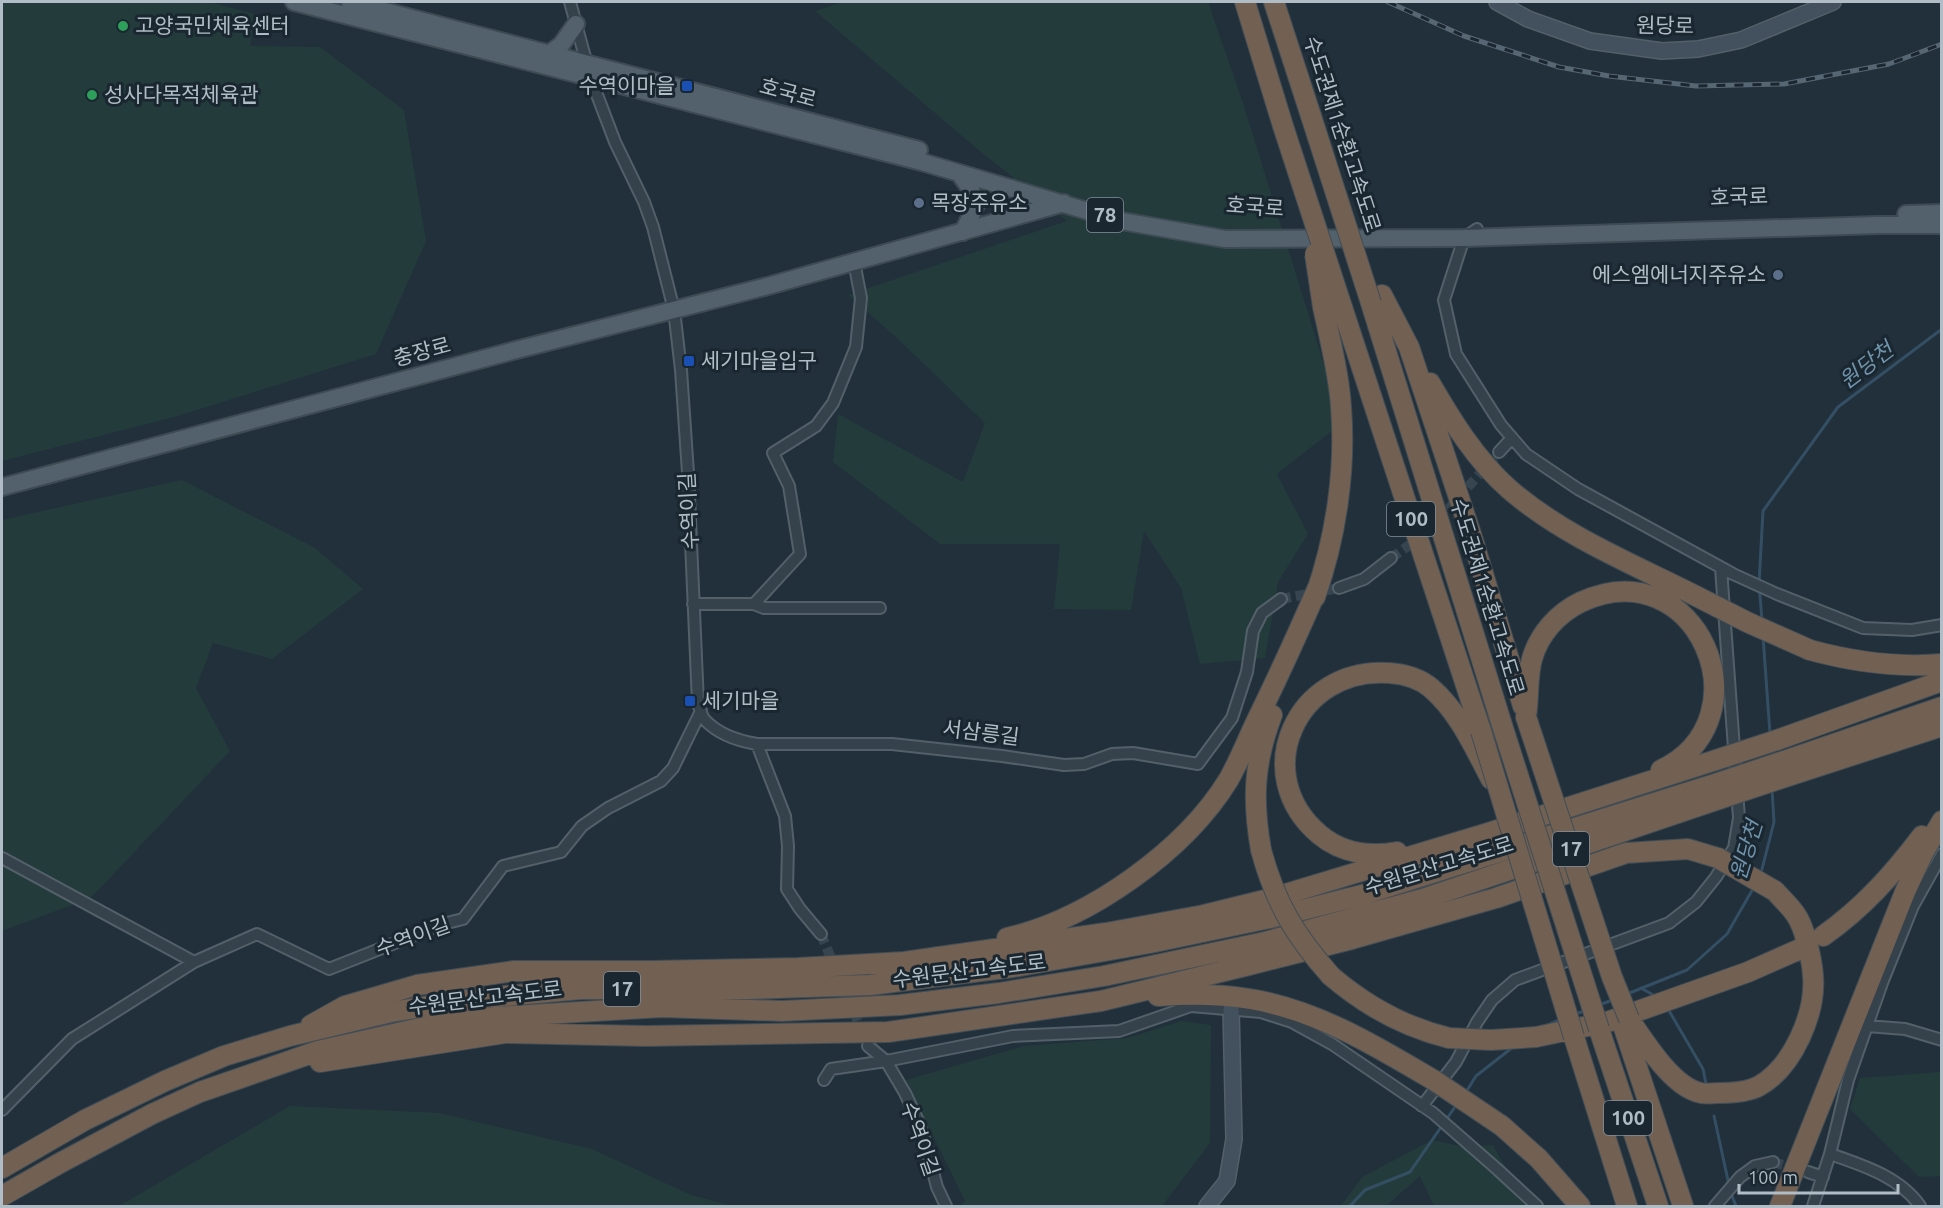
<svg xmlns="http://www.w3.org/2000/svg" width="1943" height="1208" font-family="Ubuntu,'Noto Sans KR',sans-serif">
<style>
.green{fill:#233c3b}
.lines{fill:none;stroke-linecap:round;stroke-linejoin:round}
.stream{stroke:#344f63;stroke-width:3}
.street-tunnel{stroke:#364550;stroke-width:10;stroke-dasharray:10 5;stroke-linecap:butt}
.street-casing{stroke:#536069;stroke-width:14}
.secondary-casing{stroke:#536069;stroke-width:18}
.primary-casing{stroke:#3e4b54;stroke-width:20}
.highway-casing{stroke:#404d56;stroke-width:22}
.street{stroke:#35424b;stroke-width:10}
.secondary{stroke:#43515e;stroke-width:15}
.primary{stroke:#53616c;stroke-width:16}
.highway{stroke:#726052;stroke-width:20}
.rail-casing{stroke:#576673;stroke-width:5}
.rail{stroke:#1a2730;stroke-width:3;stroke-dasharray:9;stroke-linecap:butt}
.highway-bridge-casing{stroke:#404d56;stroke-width:22;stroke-linecap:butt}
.highway-bridge{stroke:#726052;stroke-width:20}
.leisure-dot{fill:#2e9e5b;stroke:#1a2730;stroke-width:2}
.transit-dot{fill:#1a4fb4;stroke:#1a2730;stroke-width:2}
.service-dot{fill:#5c6f8a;stroke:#1a2730;stroke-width:2}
.labels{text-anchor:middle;stroke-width:6;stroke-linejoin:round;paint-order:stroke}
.shield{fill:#1a2730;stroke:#83909a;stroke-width:1.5}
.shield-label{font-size:20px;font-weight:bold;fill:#b0bdc7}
.poi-label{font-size:21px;fill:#b0bdc7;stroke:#1a2730;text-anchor:start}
.street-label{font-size:21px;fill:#b0bdc7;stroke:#1a2730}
.water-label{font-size:22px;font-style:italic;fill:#7093ac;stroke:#1a2730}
</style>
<rect width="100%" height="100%" fill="#21303b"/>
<!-- green -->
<path class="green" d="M2 2H209L255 14 250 46 320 47 404 110 426 241 376 354 174 417 2 461Z
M843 2H1208L1243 103 1342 423 1277 474 1308 534 1278 582 1265 658 1200 664 1181 588 1144 531 1131 610 1054 609 1060 544H940L833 462 838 414 963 482 985 423 897 338 848 295 1067 221 975 147 815 11Z
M182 480 315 548 363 589 272 659 213 643 196 688 230 751 91 898 2 931V520Z
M1181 1021 1211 1025 1210 1143 1162 1206H961L965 1201 906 1080 1024 1046 1128 1038Z
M1941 1072V1176L1919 1177 1850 1109 1860 1078Z
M290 1106 439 1113 592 1149 691 1195 732 1206H119Z
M1432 1140 1464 1147 1493 1145 1526 1206H1434L1420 1176 1386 1206H1341L1362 1177Z"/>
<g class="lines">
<!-- stream -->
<path class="stream" d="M1762 620 1759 584 1763 511 1838 407 1942 329
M1763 636 1770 734
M1761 873 1774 822 1772 789
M1641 988 1655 996
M1627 994 1687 970 1727 934 1754 887
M1599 1005 1615 999
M1668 1009 1703 1069 1706 1084
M1573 1015 1587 1010
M1545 1026 1562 1019
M1466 1092 1476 1076 1513 1047
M1714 1116 1729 1185
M1730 1191 1736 1206
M1350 1206 1365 1190 1410 1172 1457 1104"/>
<!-- street-tunnel -->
<path class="street-tunnel" d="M1391 558 1429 531 1499 452
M1281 599 1339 588
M821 934 836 970
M842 984 864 1036
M1773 1162 1800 1170"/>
<defs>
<path id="street" d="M570 2 591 79 615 142 644 202 653 227 674 310 681 370 688 473 698 703C700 708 701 716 705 720 718 734 739 741 757 744H892L1002 756 1064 765 1084 764 1112 754 1133 753 1198 764 1232 718 1247 672 1253 631 1262 613 1281 599
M1477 229 1464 238 1444 300 1456 354 1501 425 1526 454 1578 489 1733 574 1777 594 1863 628 1912 630 1942 625
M1499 452 1512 438
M1339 588 1364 579 1391 558
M693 604H754L764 608H880
M754 604 800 554 789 486 773 453 816 426 833 403 856 347 861 298 854 262
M757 744 785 816 788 846 787 889 800 909 821 934
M2 858 194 962
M1867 1026 1905 1029 1942 1040
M868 1046 886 1061 905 1093 921 1127 937 1187 946 1206
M824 1080 831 1069 886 1061 1013 1036 1119 1031 1191 1006 1261 1012 1292 1022 1332 1044 1433 1113 1497 1169 1537 1206
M1422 1106 1456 1062 1477 1022 1492 1000 1515 980 1669 923 1696 902 1716 877 1734 848 1739 818 1721 568
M2 1110 72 1039 194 962 257 934 329 969 443 924 463 919 503 866 561 852 582 826 608 808 661 781 673 768 701 711
M1830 1154C1862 1165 1900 1177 1920 1206
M1808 1172 1823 1177
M1715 1206 1740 1177 1755 1166 1773 1162
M1813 1206 1830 1154 1848 1080 1882 983 1913 906 1942 854"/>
<path id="secondary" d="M1497 2 1528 19 1590 41 1662 51 1698 49 1741 40 1833 2
M1207 1206 1227 1181 1234 1139 1231 1009"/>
<path id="primary" d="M294 2 922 162 1121 221 1225 239 1464 238 1878 225H1942
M350 2 919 150
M549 54 561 45 576 24
M959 173 971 190 976 205 963 232
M1906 214 1942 213
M2 487 516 350 764 287 1064 203"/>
<path id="highway" d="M1245 2 1283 126
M1274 2 1311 116
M1382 295 1409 347 1471 534 1523 706
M1371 303 1502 725
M1342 307 1481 731
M1430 383C1452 421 1476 460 1509 489 1563 536 1633 564 1696 596
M1315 597C1336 537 1346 470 1341 407 1339 374 1330 340 1323 307
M1810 650C1854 662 1896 668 1942 664
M1526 717C1529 698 1527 677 1532 659 1539 634 1558 613 1581 602 1697 548 1769 719 1661 770
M1777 740 1942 681
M1778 763 1942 707
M1779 779 1942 726
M1261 850C1252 799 1254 763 1272 715
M1397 852C1370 857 1342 853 1320 835 1247 774 1297 666 1389 673 1404 674 1419 678 1431 688 1459 712 1474 747 1491 779
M1823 936C1863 908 1893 874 1922 836
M1007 938C1089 919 1185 851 1229 779 1239 761 1247 741 1256 722 1278 677 1299 631 1319 585
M1331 976C1366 1006 1404 1027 1449 1038
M1158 996C1189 994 1219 994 1250 999 1317 1010 1378 1047 1435 1081
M1629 1019C1645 1042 1672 1087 1701 1093 1706 1094 1714 1093 1719 1093 1732 1093 1748 1092 1759 1086 1793 1067 1816 1013 1813 976 1812 960 1805 928 1796 915 1790 906 1782 899 1775 891
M1622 1022 1683 1206
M311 1025 345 1006 417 985 514 971H651L798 968 904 962 1106 933 1204 915 1269 899 1488 833 1716 760
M1599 1029 1658 1206
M1536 1037 1607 1022 1748 972 1800 949
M1574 1037 1627 1206
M320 1062 505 1033 646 1036 888 1032 1101 1001 1245 966 1352 939 1496 898 1626 853 1688 849 1718 858
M1502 1126 1539 1159 1580 1206
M2 1168 85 1120 165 1081 224 1056 290 1036 391 1012 472 999 581 989H750L870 985 1013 967 1150 943 1270 918 1362 895 1718 783
M2 1196 60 1163 152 1114 200 1092 318 1051 434 1025 496 1017 662 1007 782 1011 900 1005 999 993 1104 976 1265 942 1423 899 1719 799
M1780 1206 1905 892 1923 853 1942 821"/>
</defs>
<!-- street casing -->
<use href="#street" class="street-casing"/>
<!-- secondary casing -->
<use href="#secondary" class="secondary-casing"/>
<!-- primary casing -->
<use href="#primary" class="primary-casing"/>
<!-- highway casing -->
<use href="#highway" class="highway-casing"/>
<!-- street -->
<use href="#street" class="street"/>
<!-- secondary -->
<use href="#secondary" class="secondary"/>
<!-- primary -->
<use href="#primary" class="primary"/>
<!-- highway -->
<use href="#highway" class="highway"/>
<defs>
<path id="rail" d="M1388 2 1464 36 1559 67 1609 76 1696 86 1784 84 1889 64 1942 44"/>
</defs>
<!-- rail casing -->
<use href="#rail" class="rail-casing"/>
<!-- rail -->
<use href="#rail" class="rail"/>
<defs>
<path id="highway-bridge" d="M1311 116 1371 303
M1283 126 1342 307
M1315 254 1323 307
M1696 596 1747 622 1810 650
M1526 717 1612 977 1629 1019
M1502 725 1599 1029
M1481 731 1574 1037
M1716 760 1777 740
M1718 783 1778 763
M1719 799 1779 779
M1261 850C1275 902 1295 936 1331 976
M1718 858 1775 891
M1449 1038 1491 1040 1536 1037
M1435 1081 1502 1126"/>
</defs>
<!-- highway-bridge casing -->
<use href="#highway-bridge" class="highway-bridge-casing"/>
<!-- highway-bridge -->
<use href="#highway-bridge" class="highway-bridge"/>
</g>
<!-- markers -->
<g class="leisure-dot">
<circle cx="123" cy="26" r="6"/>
<circle cx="92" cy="95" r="6"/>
</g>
<g class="transit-dot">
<rect x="681" y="80" width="12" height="12" rx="3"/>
<rect x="683" y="355" width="12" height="12" rx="3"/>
<rect x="684" y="695" width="12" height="12" rx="3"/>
</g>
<g class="service-dot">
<circle cx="919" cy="203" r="6"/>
<circle cx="1778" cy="275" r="6"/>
</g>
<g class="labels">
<!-- shield labels -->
<g class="shield">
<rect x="1087" y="198" width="36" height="34" rx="4.5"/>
<rect x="1387" y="502" width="48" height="34" rx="4.5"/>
<rect x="1553" y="832" width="36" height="34" rx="4.5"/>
<rect x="604" y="972" width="36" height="34" rx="4.5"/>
<rect x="1604" y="1101" width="48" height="34" rx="4.5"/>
</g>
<g class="shield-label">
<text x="1105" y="222">78</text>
<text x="1411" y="526">100</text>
<text x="1571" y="856">17</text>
<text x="622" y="996">17</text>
<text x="1628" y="1125">100</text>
</g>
<!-- poi labels -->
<g class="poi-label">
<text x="135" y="33">고양국민체육센터</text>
<text x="675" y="93" text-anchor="end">수역이마을</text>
<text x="104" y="102">성사다목적체육관</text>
<text x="931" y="210">목장주유소</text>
<text x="1766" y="282" text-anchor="end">에스엠에너지주유소</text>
<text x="701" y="368">세기마을입구</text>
<text x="702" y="708">세기마을</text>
</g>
<!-- street labels -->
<g class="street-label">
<text transform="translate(1665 26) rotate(1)" y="7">원당로</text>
<text transform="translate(788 93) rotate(15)" y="7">호국로</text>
<text transform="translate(1342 134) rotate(72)" y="7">수도권제1순환고속도로</text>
<text transform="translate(1739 197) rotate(-2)" y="7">호국로</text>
<text transform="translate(1255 207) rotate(4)" y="7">호국로</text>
<text transform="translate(422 352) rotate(-15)" y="7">충장로</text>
<text transform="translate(689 511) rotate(-93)" y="7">수역이길</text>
<text transform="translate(1487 597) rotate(73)" y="7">수도권제1순환고속도로</text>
<text transform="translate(981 733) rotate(7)" y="7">서삼릉길</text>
<text transform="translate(1439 866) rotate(-17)" y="7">수원문산고속도로</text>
<text transform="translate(413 937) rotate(-20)" y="7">수역이길</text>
<text transform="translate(969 971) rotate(-7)" y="7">수원문산고속도로</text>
<text transform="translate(485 998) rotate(-7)" y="7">수원문산고속도로</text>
<text transform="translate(920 1139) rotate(71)" y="7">수역이길</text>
</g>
<!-- water labels -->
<g class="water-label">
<text transform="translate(1866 365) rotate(-37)" y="8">원당천</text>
<text transform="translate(1746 850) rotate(-73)" y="8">원당천</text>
</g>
</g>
<!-- border -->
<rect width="1943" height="1208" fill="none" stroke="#b0bdc7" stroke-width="6"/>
<!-- scale -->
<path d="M1739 1184v9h159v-9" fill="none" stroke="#b0bdc7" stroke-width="3"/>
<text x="1748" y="1184" font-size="18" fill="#b0bdc7" stroke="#1a2730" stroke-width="4.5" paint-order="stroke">100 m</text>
</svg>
